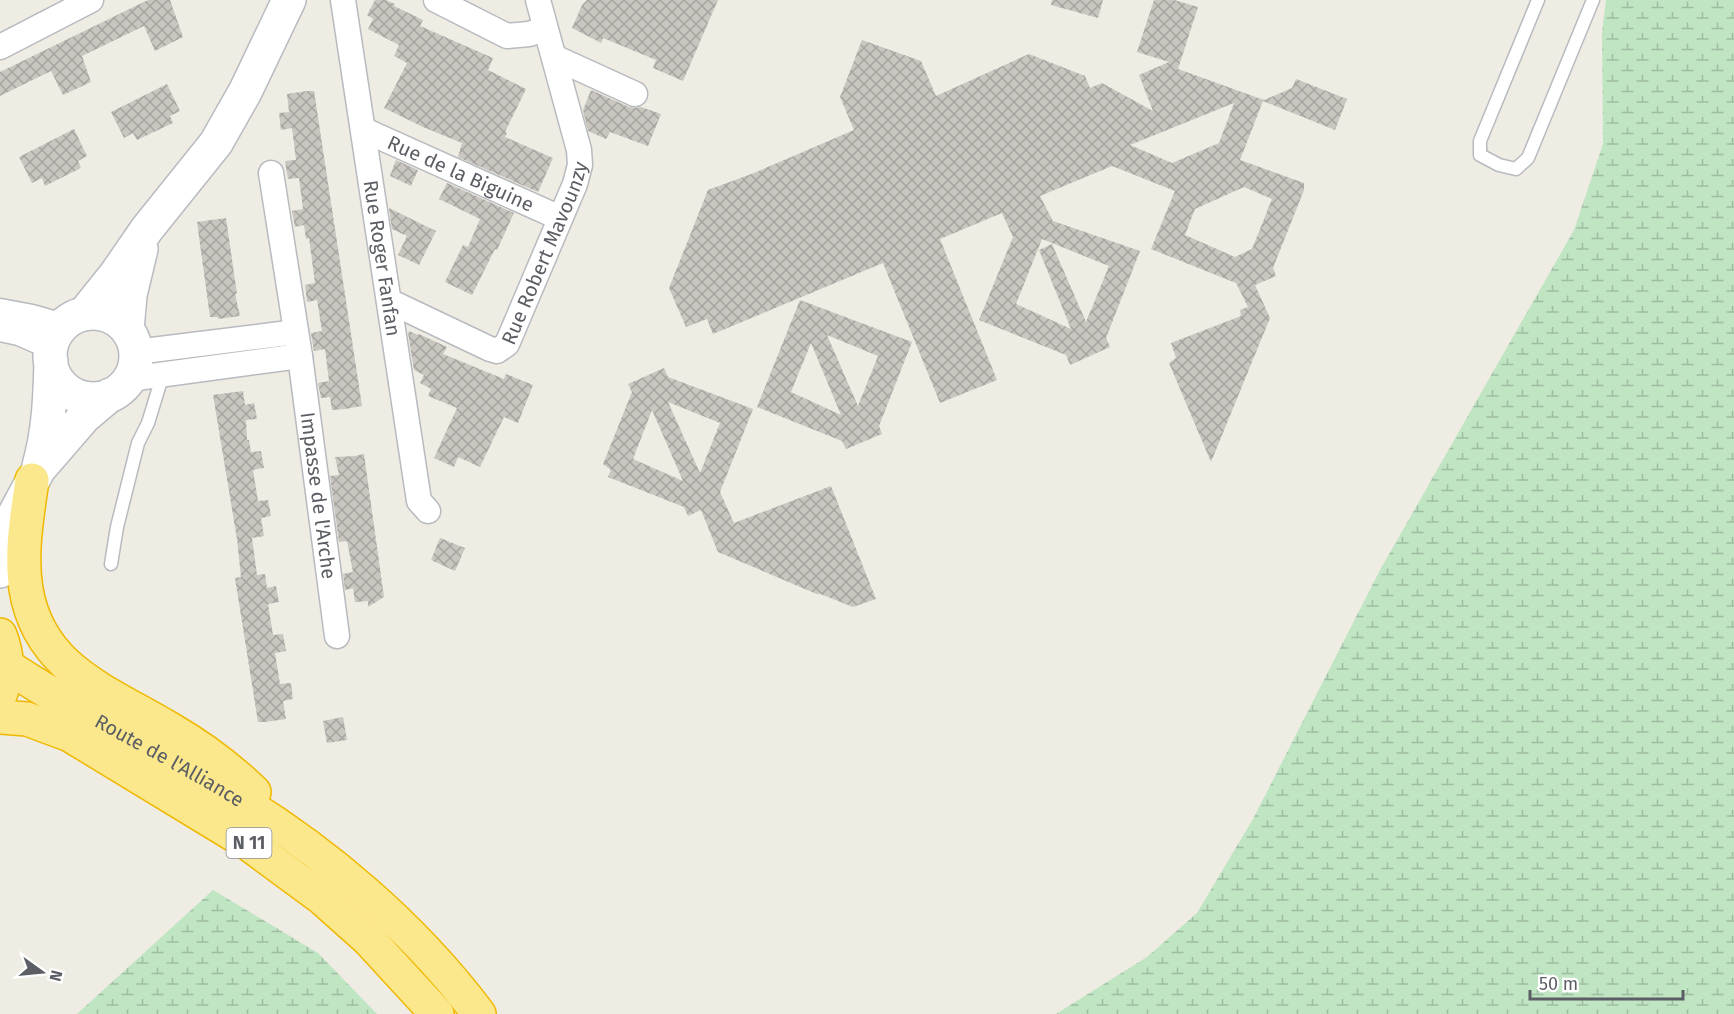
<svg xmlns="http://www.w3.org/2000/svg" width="1734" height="1014" font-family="'Fira Sans',sans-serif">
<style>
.wetland{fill:url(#wetland-marsh)}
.building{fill:url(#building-cross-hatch);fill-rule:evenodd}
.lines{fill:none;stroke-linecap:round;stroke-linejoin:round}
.lane-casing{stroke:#b8babf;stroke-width:15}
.street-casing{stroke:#b8babf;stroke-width:27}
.secondary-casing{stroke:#b9bbc1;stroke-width:36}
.highway-casing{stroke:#efb802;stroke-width:36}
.lane{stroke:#fff;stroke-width:12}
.street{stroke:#fff;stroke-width:24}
.secondary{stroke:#fff;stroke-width:33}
.highway{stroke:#fce88c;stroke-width:33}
.labels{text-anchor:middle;stroke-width:6;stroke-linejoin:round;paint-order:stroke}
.shield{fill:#fff;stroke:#8c8e92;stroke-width:1.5}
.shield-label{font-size:18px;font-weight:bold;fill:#5b5e64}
.street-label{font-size:20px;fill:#5b5e64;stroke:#fff}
</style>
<defs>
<pattern id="wetland-marsh" width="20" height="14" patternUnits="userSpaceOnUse" patternTransform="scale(1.5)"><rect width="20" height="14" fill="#c0e5c3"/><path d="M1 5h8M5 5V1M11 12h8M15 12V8" fill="none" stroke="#9fbda2"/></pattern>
<pattern id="building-cross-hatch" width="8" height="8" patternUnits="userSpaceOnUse" patternTransform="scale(1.5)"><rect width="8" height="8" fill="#c9c6c0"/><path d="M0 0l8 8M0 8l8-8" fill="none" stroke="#a6a4a0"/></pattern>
</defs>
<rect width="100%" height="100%" fill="#eeece3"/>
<!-- wetland -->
<path class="wetland" d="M1606 0H1734V1014H1056L1147 957 1197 913 1253 819 1380 570 1574 230 1603 144 1602 32Z
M213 890 318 953 377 1014H77Z"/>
<!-- building -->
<path class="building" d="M148 0H170L183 37 155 51 144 26 82 56 91 82 63 95 51 71 0 96V72Z
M375 0H386L395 4 394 6 423 20 420 26 493 58 488 70 526 89 505 132 507 133 505 137 553 158 538 192 458 157 462 143 423 127 384 108 407 63 394 56 399 45 368 29 373 19 367 15Z
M587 0H718L683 81 653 68 656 60 603 38 601 43 572 28 582 5Z
M1052 0H1103L1098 18 1051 5Z
M1154 0H1174L1198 7 1178 69 1264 100 1292 88 1296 79 1347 99 1335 130 1263 101 1240 160 1304 183V190L1273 268 1276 276 1255 285 1270 318 1211 462 1169 363 1176 358 1171 343 1241 316 1240 310 1248 307 1236 283 1151 249 1175 191 1112 166 1040 196 1053 221 1140 251 1106 338 1110 347 1070 365 1066 355 979 320 1013 237 1002 213 940 239 997 380 940 403 883 263 713 334 707 319 686 327 669 288 708 190 754 173 854 130 840 97 862 40 921 61 936 96 1029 54 1085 76 1090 88 1102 83 1153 111 1139 75 1169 62 1137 52ZM1234 103 1219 143 1172 163 1130 145ZM1244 187 1272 199 1252 249 1235 257 1185 235 1195 209ZM1042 239 1109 266 1086 322 1052 244 1039 250 1071 329 1016 304Z
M167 84 180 111 170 116 173 123 137 140 133 133 124 138 111 112Z
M591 90 629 107 636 108 641 107 661 114 648 146 610 132 606 139 588 131 583 110Z
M307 91H314L362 406 345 409 332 410 330 397 321 398 318 383 329 381 325 349 314 351 311 333 322 331 317 300 307 302 305 285 315 283 309 238 306 239 304 225 295 227 292 211 303 209 299 178 288 179 285 161 296 160 292 128 281 130 279 113 289 112 287 94Z
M74 129 87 156 78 161 81 168 45 186 42 178 32 183 19 157Z
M396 160 418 170 411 186 390 176Z
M447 183 514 213 497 250 495 249 472 295 445 282 463 245 468 247 480 219 439 199Z
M389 208 436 231 419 265 398 255 407 236 392 229Z
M226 218 237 294H235L240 316 218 319V317H210L197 222Z
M800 300 912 342 879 426 882 434 846 449 842 441 757 407ZM827 335 878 356 858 406ZM811 343 841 415 791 392Z
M409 331 418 335 419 334 447 347 443 354 504 379 506 374 533 385 518 423 504 417 480 467 458 457 454 467 434 458 457 408 428 396 431 389 420 383 424 375 414 370 408 333Z
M664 368 668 377 753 409 720 492 734 523 831 486 876 599 853 607 818 593 819 595 718 552 701 510 688 516 684 507 608 477 611 470 603 464 632 392 628 384ZM668 402 720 423 700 473ZM652 410 683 481 633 459Z
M243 391 245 405 254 403 257 419 246 420 247 440H249L251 452 261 451 264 468 253 470 258 501 268 500 271 516 261 518 264 536 252 538 257 575 265 574 267 588 276 586 279 602 268 604 273 635 283 634 286 651 275 653 280 684 291 683 293 699 283 701 286 719 265 722H258L235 578 241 577 237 539 213 395Z
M364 454 384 597 368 607V601L355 602 353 588 345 590 343 574 353 572 347 541 339 542 330 476 339 475 335 457 355 456Z
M440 538 465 548 455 571 431 560Z
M343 717 347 740 327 743 323 721Z"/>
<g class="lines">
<defs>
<path id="lane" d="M1538 0 1480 141V155L1499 165 1516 169 1528 158 1593 0
M111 564 117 527 138 443 148 423 163 374"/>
<g id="street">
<path id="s1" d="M343 0 419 501 428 511"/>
<path d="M436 0 507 36 529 34 545 29"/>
<path d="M0 47 91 0"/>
<path d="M554 57 635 94"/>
<path id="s2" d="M364 130 560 218"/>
<path id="s3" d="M271 173 300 356 337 636"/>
<path id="s4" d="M389 301 490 349 497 351 507 344 575 184 580 165 579 150 538 0"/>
<path d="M0 311 32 317 63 326"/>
<path d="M0 329 19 333 51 347"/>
<path d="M136 352 296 332"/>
<path d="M129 379 300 356"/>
</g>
<path id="secondary" d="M50 356a43 43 0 1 1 86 0a43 43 0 1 1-86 0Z
M84 314 116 274 147 229 216 143 245 92 289 0
M127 330 130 295 141 249
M39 466C49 430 50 398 51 361
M0 534 12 519 39 469 84 417 110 395
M0 571 12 519"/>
<g id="highway">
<path d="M32 480C27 516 20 554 26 589 39 670 109 692 170 729 201 747 228 767 254 792"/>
<path d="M0 635C8 656 9 674 0 695"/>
<path id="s5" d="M7 666C78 713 155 749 228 793 323 850 412 925 479 1014"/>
<path d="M0 717 27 719 70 735 246 842 322 898 369 940 437 1014"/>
</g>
</defs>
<!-- lane casing -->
<use href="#lane" class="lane-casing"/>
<!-- street casing -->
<use href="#street" class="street-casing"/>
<!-- secondary casing -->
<use href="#secondary" class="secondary-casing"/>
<!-- highway casing -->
<use href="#highway" class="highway-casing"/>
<!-- lane -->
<use href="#lane" class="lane"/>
<!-- street -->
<use href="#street" class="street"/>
<!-- secondary -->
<use href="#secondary" class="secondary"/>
<!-- highway -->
<use href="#highway" class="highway"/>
</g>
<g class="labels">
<!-- shield labels -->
<rect class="shield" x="226.5" y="828" width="45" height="30" rx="4.5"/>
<g class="shield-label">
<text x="249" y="849">N 11</text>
</g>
<!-- street labels -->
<g class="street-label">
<text dy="7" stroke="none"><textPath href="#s2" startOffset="106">Rue de la Biguine</textPath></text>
<text dy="7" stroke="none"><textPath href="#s4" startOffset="230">Rue Robert Mavounzy</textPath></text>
<text dy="7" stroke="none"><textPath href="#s1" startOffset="261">Rue Roger Fanfan</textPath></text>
<text dy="7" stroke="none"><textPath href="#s3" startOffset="326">Impasse de l'Arche</textPath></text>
<text dy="7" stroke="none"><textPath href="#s5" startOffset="188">Route de l'Alliance</textPath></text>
</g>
</g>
<!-- north arrow -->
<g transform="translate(42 972) rotate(105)" stroke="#ffffff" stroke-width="4.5" paint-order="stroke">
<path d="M0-4.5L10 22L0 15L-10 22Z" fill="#5b5e64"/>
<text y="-9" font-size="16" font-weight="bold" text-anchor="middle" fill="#5b5e64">N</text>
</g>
<!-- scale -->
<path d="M1530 990v9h153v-9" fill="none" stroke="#5b5e64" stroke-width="3"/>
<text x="1539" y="990" font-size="18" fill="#5b5e64" stroke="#ffffff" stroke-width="4.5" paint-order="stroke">50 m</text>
</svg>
